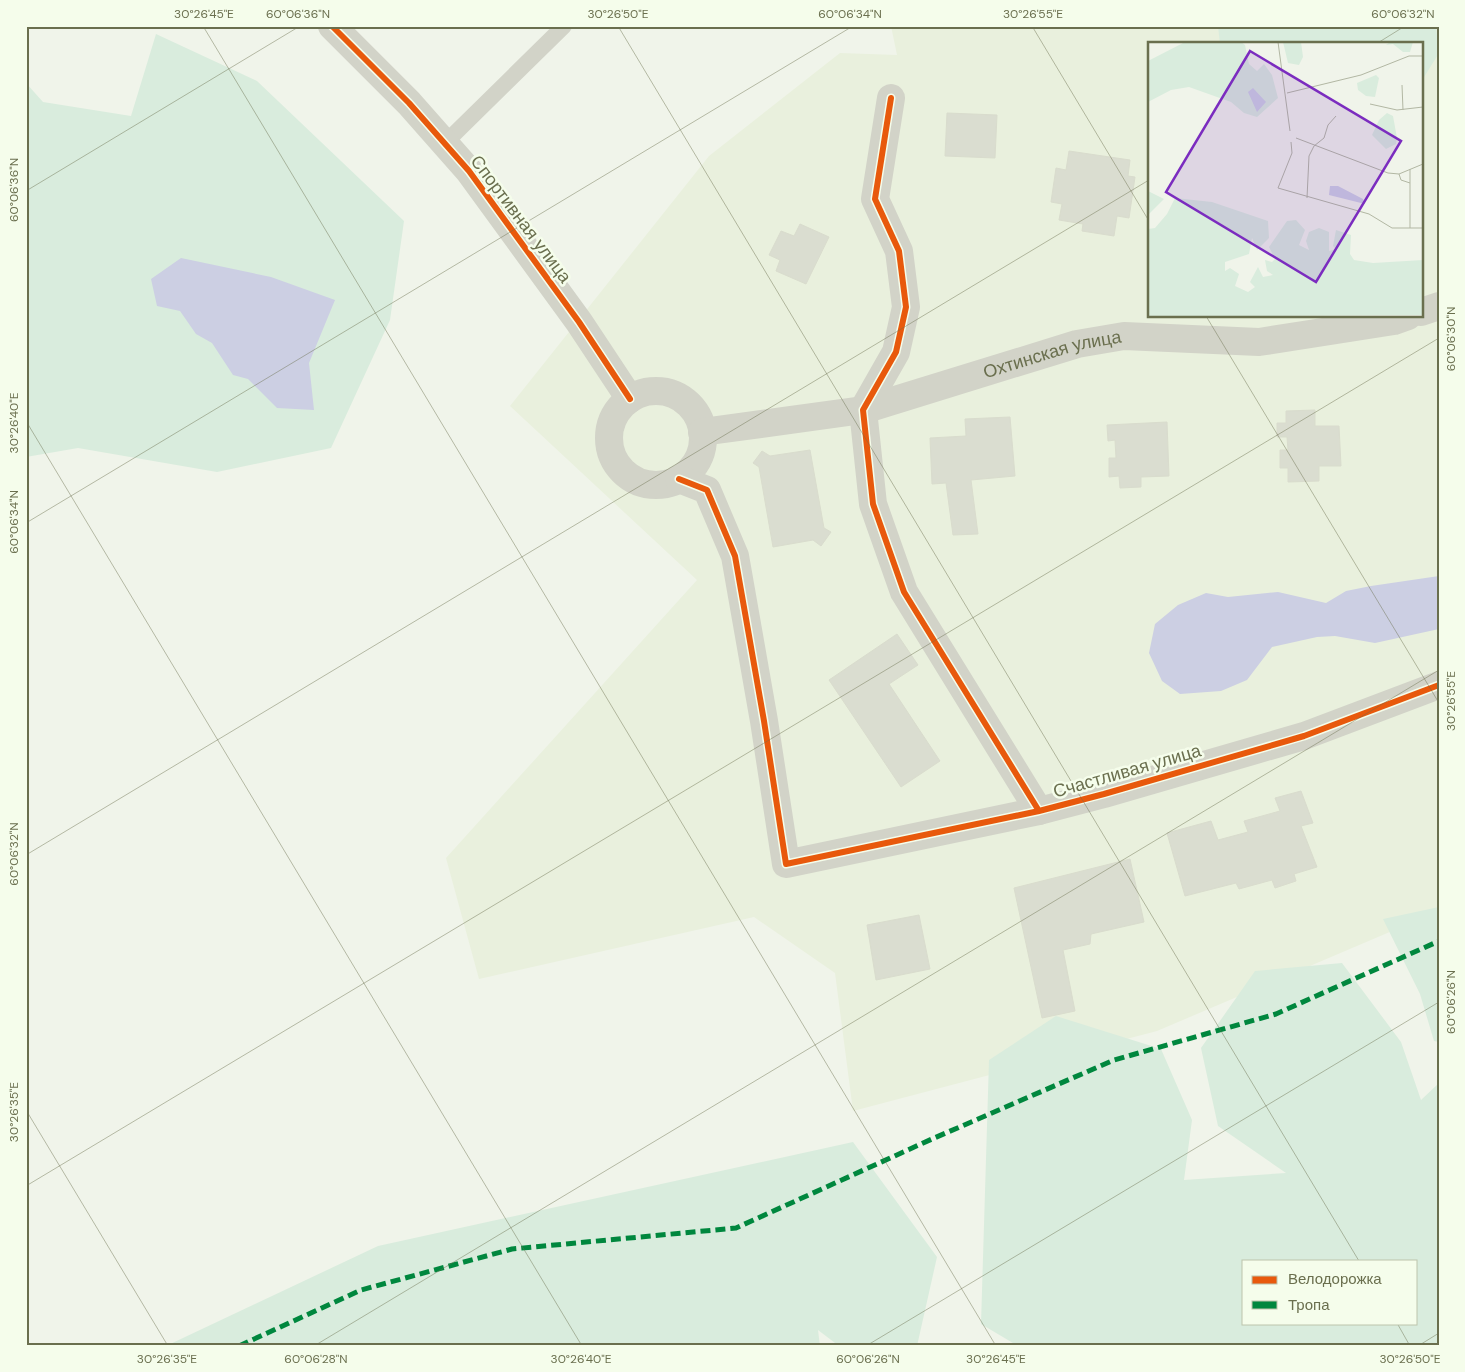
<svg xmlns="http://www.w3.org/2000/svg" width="1465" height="1372" font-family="'DM Sans',sans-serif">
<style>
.residential{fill:#e9f0dd;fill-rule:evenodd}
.green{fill:#d9ecdd;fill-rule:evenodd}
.water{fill:#cccfe3}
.building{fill:#daddd0;stroke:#d9dccd}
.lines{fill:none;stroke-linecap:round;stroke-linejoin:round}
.service{stroke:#d2d3c8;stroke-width:16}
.minor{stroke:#d2d3c8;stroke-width:28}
.quiet{stroke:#00873e;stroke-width:5;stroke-dasharray:10 5;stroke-linecap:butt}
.cycleway-casing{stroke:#f5fdeb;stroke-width:9}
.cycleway{stroke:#e8590c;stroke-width:6}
.ticks{fill:none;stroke:#6a6f4e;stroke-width:1;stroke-opacity:0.45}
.labels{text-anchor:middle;stroke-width:5;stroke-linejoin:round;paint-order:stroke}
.street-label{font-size:18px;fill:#6a6f4e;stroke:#f5fdeb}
.inset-road{fill:none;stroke:#b2b7a3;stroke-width:1}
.view{fill:#7b2cbf;fill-opacity:0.15;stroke:#7b2cbf;stroke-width:2.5}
.inset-edge{fill:none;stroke:#6a6f4e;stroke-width:2.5}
.neatline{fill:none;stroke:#6a6f4e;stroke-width:2}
.ticks-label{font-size:12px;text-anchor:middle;fill:#6a6f4e}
</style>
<rect width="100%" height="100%" fill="#f0f4ea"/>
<!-- residential -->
<path class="residential" d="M891 26H1439V911L1157 1031 853 1111 835 973 754 917 479 979 446 858 697 580 510 406 709 156 840 53 897 55ZM1149 44H1421V316H1149Z"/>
<!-- green -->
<path class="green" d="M1218 26H1436L1439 53 1421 82V44H1220Z
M156 34 257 81 404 221 390 320 331 448 217 472 78 448 26 457V83L43 102 131 116Z
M1439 907V1042L1434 1041 1420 994 1383 919Z
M1342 963 1401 1042 1421 1100 1439 1083V1346H1018L981 1324 989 1060 1056 1016 1161 1049 1192 1120 1184 1180 1286 1173 1218 1126 1201 1048 1255 971ZM1244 1261H1416V1323H1244Z
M853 1142 937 1257 917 1346H839L818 1330 820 1346H166L378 1246Z"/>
<!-- water -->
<path class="water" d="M181 258 271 277 335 300 309 363 314 410 277 408 248 379 233 375 212 343 196 334 180 311 157 306 151 279Z
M1439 576V629L1375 643 1335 636 1317 637 1272 647 1247 680 1221 691 1180 694 1162 681 1149 653 1155 624 1178 605 1206 593 1228 597 1278 592 1326 603 1346 591 1371 586Z"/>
<!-- building -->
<path class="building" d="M947 113 997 115 995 158 945 156Z
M1069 151 1130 160 1128 176 1135 177 1129 218 1117 216 1114 236 1082 231 1083 224 1059 220 1062 204 1051 202 1056 168 1066 170Z
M800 224 829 237 806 284 776 271 780 260 769 255 781 231 794 236Z
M1315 410V426H1339L1341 466H1319V481L1288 482V468H1280V450H1288L1287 437H1277V423H1286V411Z
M1010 417 1015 476 971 480 978 534 953 535 946 483 932 484 930 438 966 436 965 419Z
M1167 422 1169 476 1141 477V487L1120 488 1119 476 1109 477V458H1116L1115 440 1108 441 1107 425Z
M810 450 824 528 831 532 821 546 813 540 773 547 759 467 753 463 762 451 770 456Z
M897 634 918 665 889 684 940 761 901 787 829 680Z
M1301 791 1313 823 1301 826 1317 867 1294 874 1296 881 1275 888 1272 880 1239 889 1236 883 1185 896 1167 833 1211 821 1218 840 1248 832 1244 821 1280 811 1275 798Z
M1130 859 1144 922 1091 934 1090 944 1063 950 1075 1011 1042 1018 1014 888Z
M919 915 930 969 876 980 867 925Z"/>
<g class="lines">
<!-- service -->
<path class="service" d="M444 144 564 26"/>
<!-- minor -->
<g class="minor">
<path d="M332 26 409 103 469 171 579 322 630 399"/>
<path d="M891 98 875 199 899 251 906 307 896 352 863 410 873 504 904 592 1039 811"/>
<path d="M1421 312 1439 306"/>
<circle cx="656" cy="438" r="47"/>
<path id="s1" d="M702 432 863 410 1077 344 1124 336 1259 342 1394 321 1408 316"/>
<path d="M679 479 707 490 735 556 764 721 786 864 1039 811 1104 794 1304 736 1439 685"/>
</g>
<!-- quiet -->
<path class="quiet" d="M239 1346 361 1290 512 1249 736 1228 932 1139 1114 1060 1276 1014 1439 941"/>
<defs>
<path id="cycleway" d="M332 26 409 103 469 171 579 322 630 399
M891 98 875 199 899 251 906 307 896 352 863 410 873 504 904 592 1039 811
M679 479 707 490 735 556 764 721 786 864 1039 811 1104 794 1304 736 1439 685"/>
</defs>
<!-- cycleway casing -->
<use href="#cycleway" class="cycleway-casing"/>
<!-- cycleway -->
<use href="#cycleway" class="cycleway"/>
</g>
<!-- ticks -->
<path class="ticks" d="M203 26 996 1346M618 26 1359 1261M1032 26 1149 221M1376 44 1405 26M26 191 300 26M1206 316 1439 703M26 421 582 1346M26 523 853 26M26 855 1149 180M26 1110 168 1346M26 1186 1439 338M1397 1323 1410 1346M314 1346 1439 670M866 1346 1439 1002M1418 1346 1439 1333"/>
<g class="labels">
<!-- street labels -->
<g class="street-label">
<text transform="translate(521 219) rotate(53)" y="6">Спортивная улица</text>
<text dy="6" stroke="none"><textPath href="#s1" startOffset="360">Охтинская улица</textPath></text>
<text transform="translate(1127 771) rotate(-16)" y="6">Счастливая улица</text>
</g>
</g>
<!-- overview -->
<g transform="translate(1148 42)">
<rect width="275" height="275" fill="#f0f4ea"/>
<path d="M37 0H93L97 3 101 22 109 29 116 22 124 33 130 56 109 75 96 71 83 60 41 45 23 48 0 60V19ZM135 0H153L155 15 151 23 140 21ZM242 0H265L262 10H255L245 2 238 3ZM228 33 231 36 227 55 218 54 210 48 209 41ZM239 71 245 74 249 96 248 102 238 107 224 93 231 78ZM0 149 16 157 0 173ZM27 156 64 160 120 179 121 196 109 208 104 196 101 212 77 220V229L82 226 91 232 87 244 100 250 107 245 102 240 110 225 115 235 125 233 119 229 117 218 124 220 127 217 121 205 139 179 148 178 157 188 151 203 161 208 158 199 161 190 171 186 181 190V209L188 207 185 204 188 188 203 193 202 212 206 218 225 221 275 218V273L0 275V187L7 186 19 172Z" fill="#d9ecdd"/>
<path d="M105 46 118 60 109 70 100 50ZM182 144H190L215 157 217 162 181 153Z" fill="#cccfe3"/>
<path class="inset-road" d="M130 0 142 89M254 43 255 68M139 51 213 33 261 14H275M222 62 249 68 275 65M148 96 240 131 251 132 275 122M143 100 144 111 130 146 221 172 244 186H275M251 132 253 138 262 141M159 156 161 114 166 104 176 96 180 83 188 74M262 186V127"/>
<path class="view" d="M102 9 253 99 168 240 18 150Z"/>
<rect width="275" height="275" class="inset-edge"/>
</g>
<!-- border -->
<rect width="1465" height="1372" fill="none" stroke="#f5fdeb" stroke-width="55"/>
<!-- legend -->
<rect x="1242" y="1260" width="175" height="65" fill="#f5fdeb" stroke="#bdc4ac"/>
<rect x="1252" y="1276" width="25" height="8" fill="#e8590c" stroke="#bdc4ac"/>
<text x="1288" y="1284" font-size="15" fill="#6a6f4e">Велодорожка</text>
<rect x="1252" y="1301" width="25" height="8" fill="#00873e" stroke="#bdc4ac"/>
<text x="1288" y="1310" font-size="15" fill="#6a6f4e">Тропа</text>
<rect x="28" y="28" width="1410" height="1316" class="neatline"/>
<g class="ticks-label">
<text x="204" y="18">30°26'45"E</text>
<text x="298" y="18">60°06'36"N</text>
<text x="618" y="18">30°26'50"E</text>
<text x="850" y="18">60°06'34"N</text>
<text x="1033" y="18">30°26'55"E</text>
<text x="1403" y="18">60°06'32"N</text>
<text transform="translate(14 190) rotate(-90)" y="4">60°06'36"N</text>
<text transform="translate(1451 339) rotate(-90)" y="4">60°06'30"N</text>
<text transform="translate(14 423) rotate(-90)" y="4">30°26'40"E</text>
<text transform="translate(14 522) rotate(-90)" y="4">60°06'34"N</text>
<text transform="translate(1451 701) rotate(-90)" y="4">30°26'55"E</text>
<text transform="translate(14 854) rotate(-90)" y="4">60°06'32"N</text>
<text transform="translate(1451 1002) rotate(-90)" y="4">60°06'26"N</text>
<text transform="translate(14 1112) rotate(-90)" y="4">30°26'35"E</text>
<text x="167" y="1363">30°26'35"E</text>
<text x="316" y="1363">60°06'28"N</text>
<text x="581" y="1363">30°26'40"E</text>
<text x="868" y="1363">60°06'26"N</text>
<text x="996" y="1363">30°26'45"E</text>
<text x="1410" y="1363">30°26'50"E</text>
</g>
</svg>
